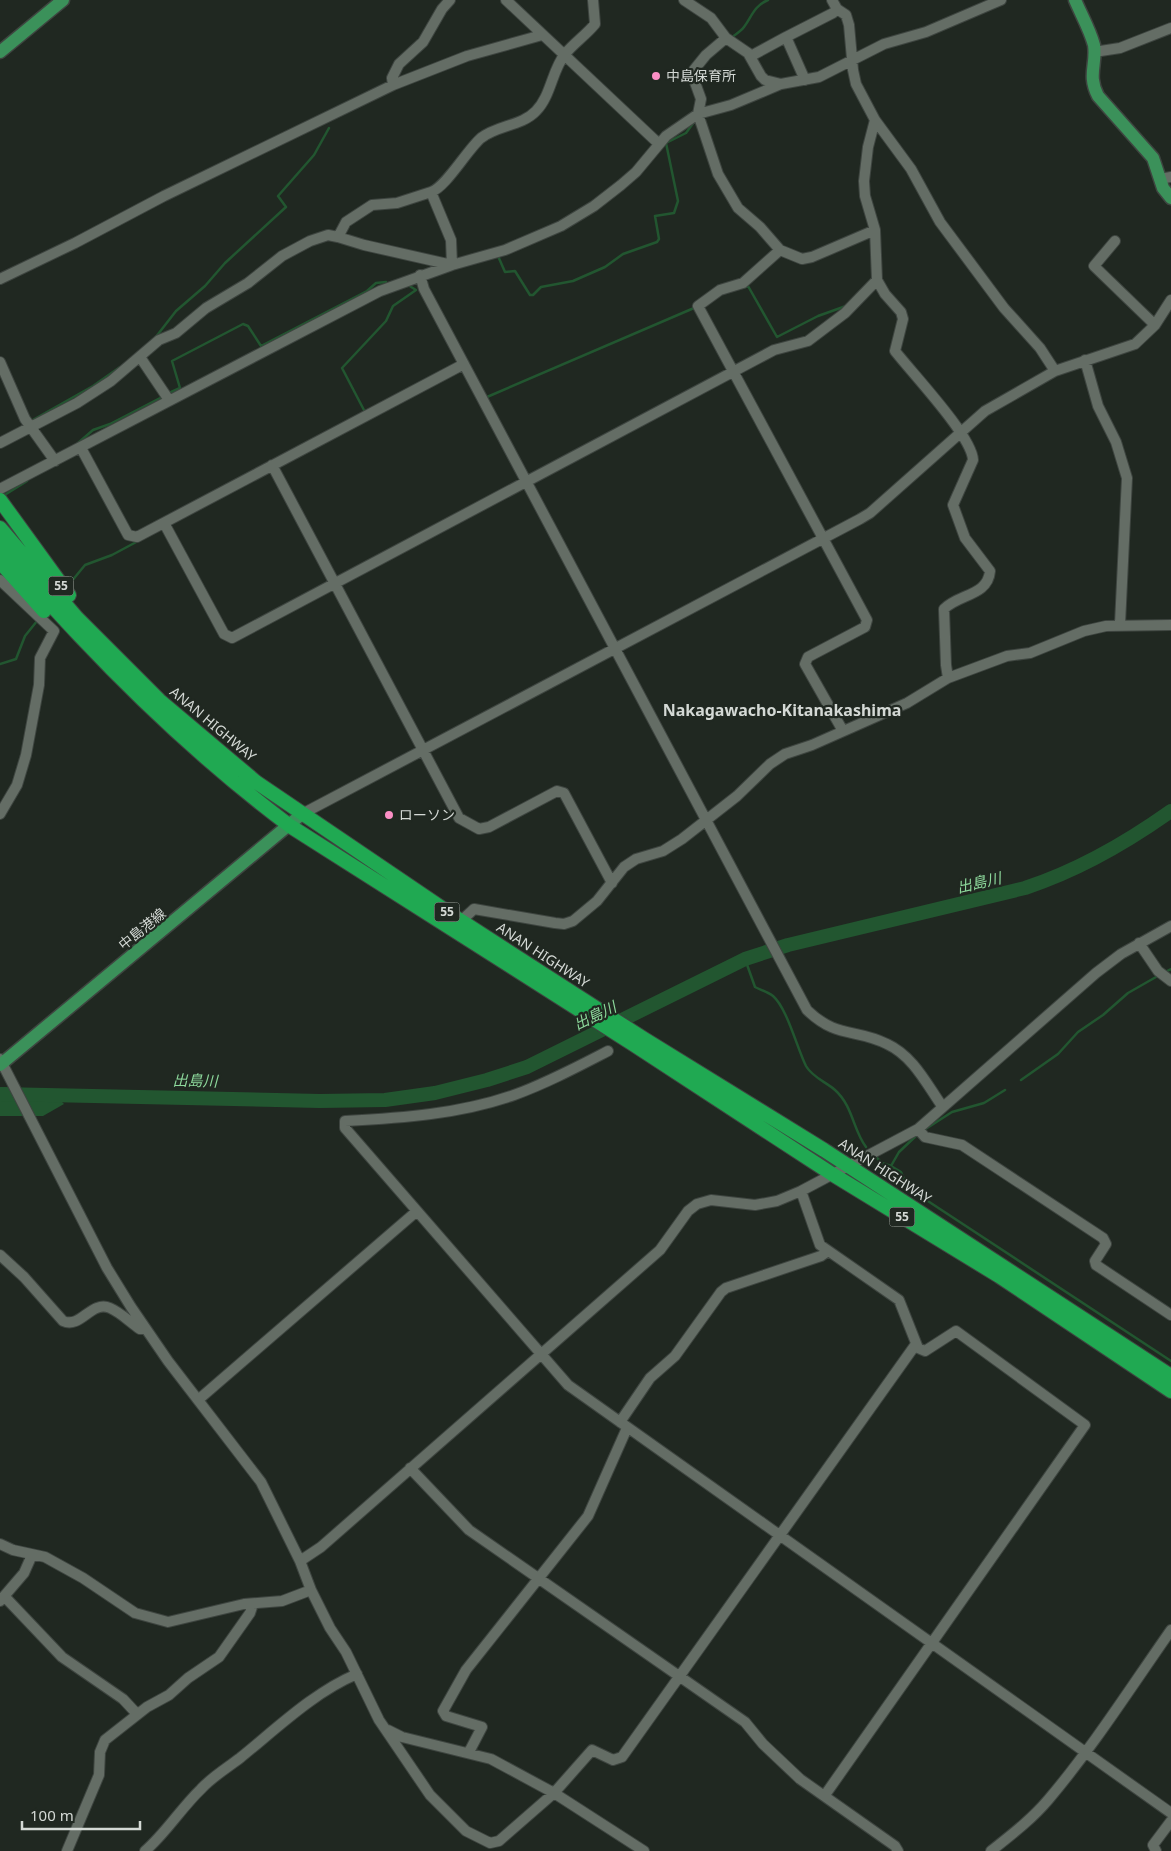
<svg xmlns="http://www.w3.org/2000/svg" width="1171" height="1851" font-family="'Noto Sans','Noto Sans JP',sans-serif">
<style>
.water{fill:#225630}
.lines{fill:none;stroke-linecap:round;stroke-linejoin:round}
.stream{stroke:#225630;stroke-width:2.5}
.river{stroke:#225630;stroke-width:14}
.minor-casing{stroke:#3e4540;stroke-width:12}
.major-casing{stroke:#3e4540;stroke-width:15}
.highway-casing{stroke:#3e4540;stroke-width:16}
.minor{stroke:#646d65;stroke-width:10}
.major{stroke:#3b915a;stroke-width:12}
.highway{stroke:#20a952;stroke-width:14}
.poi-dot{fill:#fb8fc5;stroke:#202821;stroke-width:2}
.labels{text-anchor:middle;stroke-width:4.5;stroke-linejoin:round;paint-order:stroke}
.shield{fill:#202821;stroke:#9ea49f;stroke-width:1}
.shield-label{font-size:12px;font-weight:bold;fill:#d4d9d5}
.poi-label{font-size:14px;fill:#d4d9d5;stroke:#202821;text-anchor:start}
.street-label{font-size:14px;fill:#d4d9d5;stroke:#202821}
.water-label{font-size:15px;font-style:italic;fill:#8dd99c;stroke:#202821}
.quarter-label{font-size:16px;font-weight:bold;fill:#d4d9d5;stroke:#202821}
</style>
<rect width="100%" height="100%" fill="#202821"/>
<!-- water -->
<path class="water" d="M0 1087 49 1089 64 1104 43 1116H0Z"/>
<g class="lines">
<!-- stream -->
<path class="stream" d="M731 38C735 35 741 31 744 27 752 16 754 6 768 0
M856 93 867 114
M498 256 505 272 515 271 530 295H533L541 287 573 281 605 267 623 254 657 242 659 239 655 216 674 213 678 201 666 143 686 133 694 122
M745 287 748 286 777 337 818 316 846 306
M155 338 176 311 205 286 225 263 286 207 278 196 314 155 329 128
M169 393 180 388 172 361 243 324 248 326 261 346 367 291 376 283 386 282
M487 397 694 308
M365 412 342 368 386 321 393 306 416 290 408 285
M31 421 93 386 120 367
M78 443 93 430 110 424 164 396
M3 496 27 481
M71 582 85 565 112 555 140 540
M0 664 16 659 25 636 37 621
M745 959 755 987C761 990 768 992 773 996 787 1008 797 1048 806 1066 812 1077 826 1082 835 1090 853 1106 853 1130 866 1147
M1167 971 1171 969
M1021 1080 1058 1054 1078 1032 1103 1015 1128 993 1156 977
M924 1130 952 1112 984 1103 1005 1090
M877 1158 882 1163 891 1166 899 1152 918 1134
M891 1166 901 1172 908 1188 1171 1361"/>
<!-- river -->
<path class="river" d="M0 1094 320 1101 385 1100 435 1093 487 1080 527 1067 745 959 788 945 1025 888C1077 871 1126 843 1171 811"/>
<defs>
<path id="minor" d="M506 0 659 144
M684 0 711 18 726 38 748 53 761 76 765 80 781 84
M832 0 837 9 846 15 849 25 853 70 856 84 875 120 911 169 940 222 1004 308 1040 348 1055 371
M786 37 833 13 837 9
M726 38 706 55 693 71V77L701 99 698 114 718 174 738 208 760 227 780 250 802 259 812 257 875 230
M1094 52 1120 48 1171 28
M751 56 786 37 805 80
M393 85 392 78 399 64 423 42 442 9 450 0
M875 120 868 147 864 181 865 196 875 230 877 280 885 294 901 312 903 319 895 351C912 373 972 436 973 460L953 505 965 538 990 571C988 596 958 594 944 609L946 665 948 678
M1160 179 1171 177
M431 192C446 187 467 150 481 138 497 125 522 126 536 111 551 96 552 70 565 54 574 43 586 35 595 24L593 0
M1115 241 1094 266 1155 325
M780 250 743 283 720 290 698 306 867 620 865 627 808 657 805 664 843 731
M420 275 424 289 807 1010C837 1039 855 1028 887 1044 913 1056 926 1083 942 1106
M0 279 75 243 164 196 393 85 467 56 542 35
M140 357 169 400
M1085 360 1098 406 1116 442 1127 478 1120 624
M0 362 25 419 55 461
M0 443 77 403 111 381 159 340 176 333 206 308 248 283 282 256 310 241 328 235 338 237 364 245 452 265 451 240 431 192 397 203 372 205 346 222 338 237
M81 448 128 535 137 537 464 364
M272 465 459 818 479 829 489 827 557 791 564 793 612 883
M0 489 380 291 452 265 505 250 561 226 594 206 621 185 636 172 666 136 698 114 731 105 781 84 819 77 884 44 926 32 1001 0
M164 523 224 634 232 638 774 350 808 341 845 313 877 280
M0 580 54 631 40 658 39 685 26 755 17 785 0 814
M302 814 860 519 870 513 985 411 1055 371 1135 344 1155 325 1171 300
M461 921 474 909 555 923 564 924 573 921 597 901 624 867 636 859 663 851 682 839 737 796 770 764 785 754 812 745 907 703 948 678 1007 656 1030 653 1084 631 1106 626 1171 625
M1139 943 1158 971 1171 981
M608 1051C577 1067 547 1083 514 1095 460 1114 402 1118 345 1121V1128L568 1385 1171 1813
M0 1059 107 1268 131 1307 168 1361 261 1482 300 1561 311 1590 330 1628 346 1652 379 1720 430 1795 466 1831 490 1843 499 1841 554 1793 592 1750 613 1760 622 1757 916 1344
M918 1129 925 1137 962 1145 1103 1238 1106 1244 1095 1261 1096 1265 1171 1315
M801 1191 820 1245 899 1300 918 1348 925 1351 956 1331 1085 1425 825 1795
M0 1255 24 1277 63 1321C81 1329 91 1300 110 1308 120 1312 131 1323 140 1329H146
M198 1400 417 1211
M620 1422 650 1378 675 1356 721 1292 726 1288 821 1256 828 1251
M410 1468 469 1530 745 1722 763 1744 800 1779 895 1846 898 1851
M0 1544 13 1550 45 1557 83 1578 135 1613 168 1622 244 1604 282 1601 311 1590
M300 1561 321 1547 660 1250 688 1211 697 1204 711 1200 755 1205 777 1201 801 1191 918 1129 1096 973 1121 954 1171 926
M5 1597 62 1657 123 1699 137 1714
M0 1601 24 1573 32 1555
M388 1730 402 1737 491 1759 554 1793 644 1851
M469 1752 482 1727 446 1716 443 1711 466 1670 588 1516 627 1428
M67 1851 99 1775 100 1752 105 1740 147 1707 169 1695 188 1678 219 1657 250 1613 253 1604
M145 1851C166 1833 181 1808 201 1789 212 1777 227 1768 240 1758 276 1729 314 1692 357 1674
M991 1851C1011 1835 1031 1820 1048 1800 1093 1747 1131 1687 1171 1630
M1156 1851 1153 1845 1171 1821"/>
<path id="major" d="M1075 0C1081 14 1090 30 1094 45 1097 64 1087 75 1098 96L1153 158 1163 188 1171 198
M0 52 63 0
M0 1065 302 814"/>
<path id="highway" d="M0 500 69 595
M0 528 77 618 159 700 256 782 461 921 644 1039 824 1150 1171 1376
M0 544C24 576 52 606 80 636 145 705 214 769 290 826L633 1044 832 1174 999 1276 1171 1391
M0 562 44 611"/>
</defs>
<!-- minor casing -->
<use href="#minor" class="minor-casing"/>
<!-- major casing -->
<use href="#major" class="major-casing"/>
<!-- highway casing -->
<use href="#highway" class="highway-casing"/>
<!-- minor -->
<use href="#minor" class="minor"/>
<!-- major -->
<use href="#major" class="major"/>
<!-- highway -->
<use href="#highway" class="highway"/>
</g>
<!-- markers -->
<g class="poi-dot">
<circle cx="656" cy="76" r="5"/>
<circle cx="389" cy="815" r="5"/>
</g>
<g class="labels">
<!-- shield labels -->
<g class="shield">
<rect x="48.5" y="576.5" width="25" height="19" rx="4"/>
<rect x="434.5" y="902.5" width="25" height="19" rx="4"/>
<rect x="889.5" y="1207.5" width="25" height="19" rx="4"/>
</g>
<g class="shield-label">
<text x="61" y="590">55</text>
<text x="447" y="916">55</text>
<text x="902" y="1221">55</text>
</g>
<!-- poi labels -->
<g class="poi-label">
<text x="666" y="81">中島保育所</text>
<text x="399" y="820">ローソン</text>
</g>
<!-- street labels -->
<g class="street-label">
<text transform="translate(213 724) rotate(40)" y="5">ANAN HIGHWAY</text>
<text transform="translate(142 929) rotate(-39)" y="5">中島港線</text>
<text transform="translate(543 955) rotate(33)" y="5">ANAN HIGHWAY</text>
<text transform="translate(885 1171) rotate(33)" y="5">ANAN HIGHWAY</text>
</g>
<!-- water labels -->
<g class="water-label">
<text transform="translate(979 883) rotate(-13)" y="5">出島川</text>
<text transform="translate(595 1016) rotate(-26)" y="5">出島川</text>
<text transform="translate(195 1081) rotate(1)" y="5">出島川</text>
</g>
<!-- quarter labels -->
<g class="quarter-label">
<text x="782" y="716">Nakagawacho-Kitanakashima</text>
</g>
</g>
<!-- scale -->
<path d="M22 1821v8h118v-8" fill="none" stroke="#d4d9d5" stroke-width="2.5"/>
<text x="30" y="1821" font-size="15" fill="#d4d9d5" stroke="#202821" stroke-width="4" paint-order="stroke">100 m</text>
</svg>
